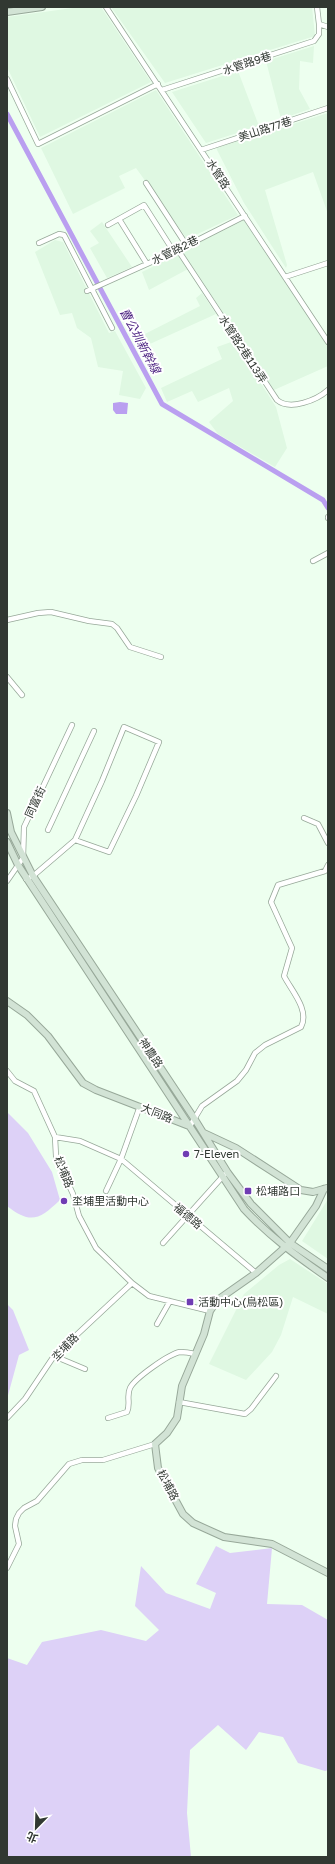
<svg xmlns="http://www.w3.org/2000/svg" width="335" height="1864" font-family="'Golos Text','Noto Sans TC',sans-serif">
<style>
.built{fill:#dff8e2}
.green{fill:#ddd1f7}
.water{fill:#ba9ff0}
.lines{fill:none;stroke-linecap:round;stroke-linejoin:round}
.canal{stroke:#ba9ff0;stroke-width:5}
.street-casing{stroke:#97a899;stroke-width:6}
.secondary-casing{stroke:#97a899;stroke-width:8}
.street{stroke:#fff;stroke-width:4.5}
.secondary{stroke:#d2e3d5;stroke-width:6}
.poi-dot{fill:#6f3cb3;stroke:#fff;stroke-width:1.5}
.labels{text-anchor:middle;stroke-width:4;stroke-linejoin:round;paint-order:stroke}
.street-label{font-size:11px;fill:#313832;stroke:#fff}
.poi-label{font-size:11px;fill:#313832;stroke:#fff;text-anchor:start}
.water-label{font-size:12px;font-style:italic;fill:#512985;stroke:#fff}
</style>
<rect width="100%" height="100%" fill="#edffef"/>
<!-- built -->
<path class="built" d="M80 7H101L151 82 40 137 7 67V17Z
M111 7H312L315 36 165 83Z
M314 46 313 63 300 61 299 89 310 109 281 119 266 61Z
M238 71 259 126 206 143 172 92Z
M156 90 238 215 187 239 136 168 119 176 125 188 73 214 41 148Z
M328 113V214L313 172 265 190 287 265 286 268 244 203 216 148Z
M244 220 328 347V366L274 390 182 251Z
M102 222 132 267 107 278 90 248 99 243 90 231Z
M55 240 63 242 109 333 115 331 146 388 140 399 119 395 123 371 98 367 91 338 77 328 72 313 60 315 35 252Z
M178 254 188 269 149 290 142 272Z
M202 293 216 314 141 348 135 339 200 306 196 298Z
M234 341 276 407 287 448 275 467 218 434 209 422 233 401 229 388 198 402 192 391 167 402 161 388 222 359 217 347Z
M328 1199V1259L302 1241Z
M290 1259 328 1284V1314L293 1297 281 1335 272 1352 246 1380 209 1364 244 1294 279 1265Z"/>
<!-- green -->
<path class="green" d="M7 1112 28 1133 52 1172 60 1200C40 1219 31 1225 7 1206Z
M7 1304 13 1310 29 1350 19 1355 7 1399Z
M216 1546 230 1553 272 1548 267 1604 302 1605 328 1620V1770L325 1771 298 1763 283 1737 259 1732 246 1750 218 1725 190 1750 187 1813 191 1857H7V1658L27 1665 42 1642 101 1630 146 1641 159 1630 135 1606 141 1566 166 1593 210 1609 216 1593 196 1584Z"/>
<!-- water -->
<path class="water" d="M120 402 128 403 127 414H116L113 410V403Z"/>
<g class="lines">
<!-- canal -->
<path class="canal" d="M7 114 162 404 323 500 328 508"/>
<defs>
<path id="street" d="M106 7 328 342
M317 7 319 24 328 27
M7 79 38 144 158 84
M162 90 314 41 319 34V24
M201 150 328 108
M146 183 187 246
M119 219 147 264
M108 225 144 205 174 252
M39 243 59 234 64 235 112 328
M178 250 277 400C290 411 317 400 328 390
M285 277 328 263
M87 291 178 250 245 216
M328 517V518
M313 561 328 553
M7 620 38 613 51 612 89 621 112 624 117 628 130 647 161 657
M7 677 22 695
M304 818 318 824 328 843
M48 830 94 731
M26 879 33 876 75 840 102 781 124 727 159 742 136 796 109 852 75 840
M7 881 23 858 24 827 72 725
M7 1071 15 1081 34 1091 55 1137 56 1156 59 1164 73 1194 79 1216 96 1248 132 1283 149 1296 210 1311
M190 1126 202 1106 237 1081 246 1070 255 1053 265 1045 301 1027C310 1010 291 990 284 976L292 948 271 902 278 885 325 871 328 865
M55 1137 80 1141 121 1159 256 1273
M106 1191 121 1159 140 1106
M163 1243 225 1174
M157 1324 170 1301
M54 1356 85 1369
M179 1402 245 1414 251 1409 276 1376
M7 1418 25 1399 54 1356 132 1283
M108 1418 127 1412C131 1404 126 1396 130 1388 135 1378 169 1354 180 1352 185 1352 191 1353 195 1354
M7 1568 19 1544 15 1526 16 1519 19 1513 24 1508 37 1501 69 1464 82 1460H103L155 1444"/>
<path id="secondary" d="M7 12 42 7
M7 813 11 832 33 876 194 1118 228 1173 251 1204 290 1243 328 1269
M7 842 18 865 244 1209C269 1236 298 1257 328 1278
M7 1001 27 1015 48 1036 83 1083 96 1090 189 1126
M204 1133 236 1148 301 1190 313 1192 327 1188
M324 1189 316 1206 290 1243 256 1273 219 1299 214 1305 210 1311 204 1334 182 1386 177 1418 167 1433 155 1444 158 1468 183 1514 193 1523 224 1537 272 1544 328 1573"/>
</defs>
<!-- street casing -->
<use href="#street" class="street-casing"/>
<!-- secondary casing -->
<use href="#secondary" class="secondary-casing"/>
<!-- street -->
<use href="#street" class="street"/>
<!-- secondary -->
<use href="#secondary" class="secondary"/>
</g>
<!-- markers -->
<g class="poi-dot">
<circle cx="186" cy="1154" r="4"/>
<rect x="244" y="1187" width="8" height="8" rx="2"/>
<circle cx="64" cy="1201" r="4"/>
<rect x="186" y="1298" width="8" height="8" rx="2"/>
</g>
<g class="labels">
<!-- street labels -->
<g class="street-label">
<text transform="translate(247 63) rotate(-18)" y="4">水管路9巷</text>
<text transform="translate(265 129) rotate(-18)" y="4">美山路77巷</text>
<text transform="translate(218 174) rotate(57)" y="4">水管路</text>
<text transform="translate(175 250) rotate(-26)" y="4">水管路2巷</text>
<text transform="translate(243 349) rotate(57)" y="4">水管路2巷113弄</text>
<text transform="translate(35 802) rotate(-65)" y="4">同富街</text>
<text transform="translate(151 1053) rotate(56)" y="4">神農路</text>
<text transform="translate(157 1113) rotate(22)" y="4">大同路</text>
<text transform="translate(64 1172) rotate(68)" y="4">松埔路</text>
<text transform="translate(188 1216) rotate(40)" y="4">福德路</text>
<text transform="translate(65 1347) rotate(-46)" y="4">坔埔路</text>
<text transform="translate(168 1485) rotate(62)" y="4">松埔路</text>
</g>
<!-- poi labels -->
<g class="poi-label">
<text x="194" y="1158">7-Eleven</text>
<text x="256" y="1195">松埔路口</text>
<text x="72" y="1205">坔埔里活動中心</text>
<text x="198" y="1306">活動中心(鳥松區)</text>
</g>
<!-- water labels -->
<g class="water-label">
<text transform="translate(140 341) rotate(62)" y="4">曹公圳新幹線</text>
</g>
</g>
<!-- border -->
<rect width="335" height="1864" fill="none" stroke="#313832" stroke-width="16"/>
<!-- north arrow -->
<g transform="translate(36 1828) rotate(203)" stroke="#ffffff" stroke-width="3" paint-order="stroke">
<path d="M0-3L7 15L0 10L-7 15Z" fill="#313832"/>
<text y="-6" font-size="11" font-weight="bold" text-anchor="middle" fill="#313832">北</text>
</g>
</svg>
